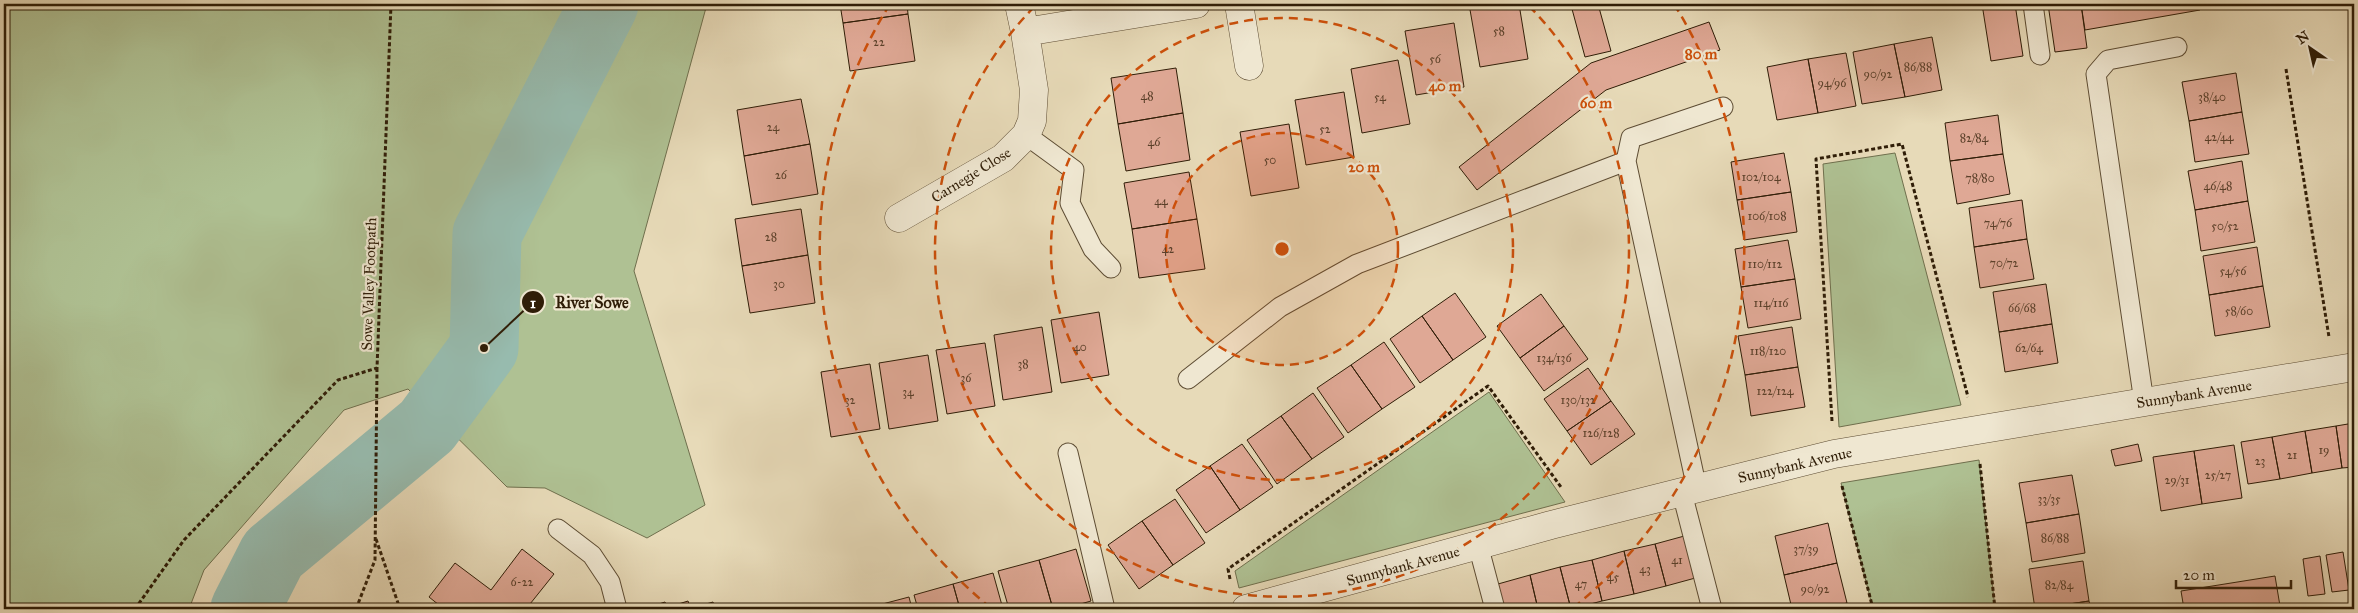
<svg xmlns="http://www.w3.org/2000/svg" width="2358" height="613" font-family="'IM FELL Great Primer',serif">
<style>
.green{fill:#afc193;stroke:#6f6f4d}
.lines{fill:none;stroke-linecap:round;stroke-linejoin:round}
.river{stroke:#97bbae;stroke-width:69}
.building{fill:#dfa895;stroke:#2f1d07}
.lane-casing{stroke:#5d4c33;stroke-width:21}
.street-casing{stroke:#5d4c33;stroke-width:29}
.path{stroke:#2f1d07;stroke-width:3;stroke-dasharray:4 2.5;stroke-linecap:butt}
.lane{stroke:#efe7d1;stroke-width:19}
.street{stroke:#efe7d1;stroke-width:28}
.ring{fill:none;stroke:#cc500b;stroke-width:2.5;stroke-dasharray:9 6}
.labels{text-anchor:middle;stroke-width:4.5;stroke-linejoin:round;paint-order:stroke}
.number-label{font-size:12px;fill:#5b402a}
.street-label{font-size:15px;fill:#2f1d07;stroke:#efe7d1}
.centre{fill:#cc500b;stroke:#efe7d1;stroke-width:2.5}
.ring-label{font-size:15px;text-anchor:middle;font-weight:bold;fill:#cc500b;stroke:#efe7d1;stroke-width:4.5;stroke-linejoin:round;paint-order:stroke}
.leader{fill:none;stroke:#2f1d07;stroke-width:2}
.callout-dot{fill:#2f1d07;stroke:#efe7d1;stroke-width:2}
.mark-label{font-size:15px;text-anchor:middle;font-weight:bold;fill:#fff}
.callout-label{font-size:16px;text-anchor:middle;font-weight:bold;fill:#2f1d07;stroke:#efe7d1;stroke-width:4.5;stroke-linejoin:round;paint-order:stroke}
</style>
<rect width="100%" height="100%" fill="#e7dab8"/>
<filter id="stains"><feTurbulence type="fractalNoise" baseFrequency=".004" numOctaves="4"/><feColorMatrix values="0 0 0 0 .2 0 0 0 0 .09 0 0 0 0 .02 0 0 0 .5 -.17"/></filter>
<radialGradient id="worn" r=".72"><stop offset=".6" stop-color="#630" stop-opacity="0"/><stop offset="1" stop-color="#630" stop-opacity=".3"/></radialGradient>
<!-- green -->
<path class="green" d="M4 4H707L634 271 705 505 647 538 545 488 507 487 408 389 344 410 204 570 189 609H4Z
M1895 153 1961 405 1839 427 1823 164Z
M1489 392 1565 502 1239 588 1235 571Z
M1979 460 1995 609H1873L1841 483Z"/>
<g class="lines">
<!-- river -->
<path class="river" d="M245 609 273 554 427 426 484 348 487 234 604 4"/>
</g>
<!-- building -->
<path class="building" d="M840 4H907L908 14 843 23Z
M1469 4H1519L1528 59 1480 67Z
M1592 4H1598L1611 51 1585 57 1572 9Z
M1982 4H2015L2023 56 1991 61Z
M2048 4H2081L2087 48 2055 52Z
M2081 4H2199L2200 10 2085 30Z
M908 14 915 61 850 71 843 23Z
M1709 22 1720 50 1606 90 1477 190 1459 167 1591 63Z
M1454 23 1464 87 1416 95 1405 31Z
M1932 37 1942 90 1905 97 1894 44Z
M1894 44 1905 97 1862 104 1853 52Z
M1846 53 1856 106 1818 113 1808 59Z
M1808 59 1818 113 1777 120 1767 67Z
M1398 60 1410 124 1362 133 1351 69Z
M1176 68 1183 113 1118 124 1111 78Z
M2236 73 2242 112 2189 121 2182 82Z
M1344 92 1354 157 1306 165 1295 100Z
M801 99 810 144 744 156 737 110Z
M2242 112 2249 154 2195 162 2189 121Z
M1183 113 1190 160 1126 171 1118 124Z
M1998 115 2003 154 1950 161 1945 123Z
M1289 124 1299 188 1251 196 1240 132Z
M810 144 818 194 752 205 744 156Z
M1784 153 1791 192 1737 200 1731 162Z
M2003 154 2010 194 1957 204 1950 161Z
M2242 161 2248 201 2195 210 2188 171Z
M1189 172 1197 219 1132 229 1124 183Z
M1791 192 1797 232 1744 240 1737 200Z
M2022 200 2027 239 1974 247 1969 208Z
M2248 201 2255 242 2201 251 2195 210Z
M801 209 808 255 742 266 735 219Z
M1197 219 1205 269 1139 278 1132 229Z
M2027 239 2034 279 1980 288 1974 247Z
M1788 240 1795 279 1741 287 1735 249Z
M2257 247 2263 286 2209 295 2203 256Z
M808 255 815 303 750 313 742 266Z
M1795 279 1801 319 1748 328 1741 287Z
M2046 284 2052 324 1999 332 1993 292Z
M2263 286 2270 327 2215 336 2209 295Z
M1455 293 1486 337 1453 360 1422 316Z
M1541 294 1564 326 1520 358 1497 326Z
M1099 312 1109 375 1061 383 1051 320Z
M1422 316 1453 360 1420 383 1390 339Z
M2052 324 2058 363 2005 372 1999 332Z
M1564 326 1588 359 1544 391 1520 358Z
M1042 327 1052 392 1003 400 994 335Z
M1792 327 1798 367 1745 375 1738 336Z
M1384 342 1415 387 1382 409 1351 365Z
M985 343 995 406 947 414 936 350Z
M928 355 938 421 889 429 879 363Z
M870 364 880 429 831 437 821 372Z
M1351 365 1382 409 1348 433 1317 388Z
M1798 367 1805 407 1751 416 1745 375Z
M1588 368 1611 401 1567 431 1544 399Z
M1313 393 1344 437 1312 459 1281 416Z
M1611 401 1635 434 1591 465 1567 431Z
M1281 416 1312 459 1277 484 1247 440Z
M2354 423V467L2342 468 2336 426Z
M2336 426 2342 468 2312 473 2305 431Z
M2305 431 2312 473 2280 479 2272 437Z
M2272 437 2280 479 2248 484 2241 442Z
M1242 444 1273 487 1240 510 1210 466Z
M2138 444 2142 461 2115 466 2111 450Z
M2234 445 2242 498 2202 504 2194 451Z
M2194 451 2202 504 2161 511 2153 457Z
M1210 466 1240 510 1206 533 1176 490Z
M2072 475 2079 514 2026 523 2019 483Z
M1175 499 1205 543 1173 565 1142 521Z
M2079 514 2085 553 2032 562 2026 523Z
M1142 521 1173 565 1139 589 1108 545Z
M1828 523 1837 563 1784 575 1775 536Z
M1688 535 1699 577 1666 586 1655 544Z
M1655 544 1666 586 1634 594 1624 551Z
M522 549 554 574 526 609H444L429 597 455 563 491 590Z
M1076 549 1091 601 1063 609H1053L1039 560Z
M1624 551 1634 594 1602 601 1592 560Z
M2343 552 2349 590 2332 592 2326 555Z
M2320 556 2325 594 2308 596 2303 559Z
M1039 560 1053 609H1009L998 571Z
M1592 560 1602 601 1571 609 1560 567Z
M2083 561 2089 601 2035 609 2029 569Z
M1837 563 1847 603 1819 609H1792L1784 575Z
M1560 567 1571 609H1538L1530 575Z
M993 573 1003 609H960L953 584Z
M1530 575 1538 609H1504L1498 584Z
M2275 576 2280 606 2259 609H2184L2181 591Z
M953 584 960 609H918L914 595Z
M909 597 912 609H871V607Z
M688 601 691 609H673L672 606Z
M2089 601 2091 609H2037Z
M665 602 668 609H649V607Z
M713 602 715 609H697L696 607Z"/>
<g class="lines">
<defs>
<path id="lane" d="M2033 4 2040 55
M1026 135 1074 170 1070 203 1093 249 1111 268
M1626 161 1697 489
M1188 379 1280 307 1357 264 1626 161 1631 138 1723 107
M2144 402 2096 74 2108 60 2177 47
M1068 453 1105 609
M1682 493 1712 609
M558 529 592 555 610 582 617 609
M1478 545 1495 609"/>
<path id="street" d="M1019 4 1025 32 1196 4
M1239 4 1249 66
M899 218 1003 158 1026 135 1032 121 1034 90 1025 32
M1246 609 1551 525 1834 454 2354 367"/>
</defs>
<!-- lane casing -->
<use href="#lane" class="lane-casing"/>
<!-- street casing -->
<use href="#street" class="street-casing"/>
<!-- path -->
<path class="path" d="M2286 69 2329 337
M1832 421 1816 159 1902 144 1968 397
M1980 464 1995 609
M1842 486 1873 609
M376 539 400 609
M1230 579 1228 569 1488 386 1561 487
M135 609 184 540 338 380 377 368 391 4
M356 609 375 560 377 368"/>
<!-- lane -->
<use href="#lane" class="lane"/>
<!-- street -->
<use href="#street" class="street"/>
</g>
<!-- distance rings -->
<circle cx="1282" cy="249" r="116" fill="#cc500b" fill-opacity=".12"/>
<g class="ring">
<circle cx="1282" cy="249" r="116"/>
<circle cx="1282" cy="249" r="231"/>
<path d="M1529 6A347 347 0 1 1 1035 6"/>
<path d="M991 608A462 462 0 0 1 890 4M1674 4A462 462 0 0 1 1573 608"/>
</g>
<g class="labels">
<!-- number labels -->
<g class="number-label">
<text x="1499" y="35">58</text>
<text x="879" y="46">22</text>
<text x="1435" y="63">56</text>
<text x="1918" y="71">86/88</text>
<text x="1878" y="78">90/92</text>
<text x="1832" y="87">94/96</text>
<text x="1147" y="100">48</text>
<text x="1380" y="101">54</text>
<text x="2212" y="101">38/40</text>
<text x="773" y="131">24</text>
<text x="1325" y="133">52</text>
<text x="2219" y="141">42/44</text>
<text x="1974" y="142">82/84</text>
<text x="1154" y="146">46</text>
<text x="1270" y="164">50</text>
<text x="781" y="179">26</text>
<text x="1761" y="181">102/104</text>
<text x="1980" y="182">78/80</text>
<text x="2218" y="190">46/48</text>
<text x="1161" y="205">44</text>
<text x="1767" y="220">106/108</text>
<text x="1998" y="227">74/76</text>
<text x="2225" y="230">50/52</text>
<text x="771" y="241">28</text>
<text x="1168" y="253">42</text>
<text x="2004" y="267">70/72</text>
<text x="1765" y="268">110/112</text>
<text x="2233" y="275">54/56</text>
<text x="779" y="288">30</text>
<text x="1771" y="307">114/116</text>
<text x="2022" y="312">66/68</text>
<text x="2239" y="315">58/60</text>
<text x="1080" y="351">40</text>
<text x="2029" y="352">62/64</text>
<text x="1768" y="355">118/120</text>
<text x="1554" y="362">134/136</text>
<text x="1023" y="368">38</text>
<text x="966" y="382">36</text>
<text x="1775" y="395">122/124</text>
<text x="908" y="396">34</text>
<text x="850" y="404">32</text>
<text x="1578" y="404">130/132</text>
<text x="1601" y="437">126/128</text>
<text x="2324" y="454">19</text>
<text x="2292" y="459">21</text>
<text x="2260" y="465">23</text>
<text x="2218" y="479">25/27</text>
<text x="2177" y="484">29/31</text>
<text x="2049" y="503">33/35</text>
<text x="2055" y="542">86/88</text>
<text x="1806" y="553">37/39</text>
<text x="1677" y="564">41</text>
<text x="1645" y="573">43</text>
<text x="1613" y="581">45</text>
<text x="522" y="586">6-22</text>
<text x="1581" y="588">47</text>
<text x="2059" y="589">82/84</text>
<text x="1815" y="593">90/92</text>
</g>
<!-- street labels -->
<g class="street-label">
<text transform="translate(971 175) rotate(-32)" y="5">Carnegie Close</text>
<text transform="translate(369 284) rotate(-88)" y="5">Sowe Valley Footpath</text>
<text transform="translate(2194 394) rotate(-9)" y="5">Sunnybank Avenue</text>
<text transform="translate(1795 465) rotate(-13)" y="5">Sunnybank Avenue</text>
<text transform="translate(1403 566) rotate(-15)" y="5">Sunnybank Avenue</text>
</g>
</g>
<circle cx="1282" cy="249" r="8" class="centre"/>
<g class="ring-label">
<text x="1701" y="59">80 m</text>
<text x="1445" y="91">40 m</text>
<text x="1596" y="108">60 m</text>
<text x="1364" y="172">20 m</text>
</g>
<!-- callouts -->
<path class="leader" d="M484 348L533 302"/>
<g class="callout-dot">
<circle cx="484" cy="348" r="5"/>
<circle cx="533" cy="302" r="12"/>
</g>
<g class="mark-label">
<text x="533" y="308">1</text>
</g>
<g class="callout-label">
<text x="592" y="308">River Sowe</text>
</g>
<!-- margin -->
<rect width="2358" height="613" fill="none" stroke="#e7dab8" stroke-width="20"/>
<rect x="5" y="5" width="2348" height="603" fill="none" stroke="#2f1d07" stroke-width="2.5"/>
<rect x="10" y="10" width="2338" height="593" fill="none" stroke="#2f1d07"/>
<!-- north arrow -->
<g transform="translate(2310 48) rotate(326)" stroke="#efe7d1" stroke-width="4" paint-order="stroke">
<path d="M0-4L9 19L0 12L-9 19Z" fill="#2f1d07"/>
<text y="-8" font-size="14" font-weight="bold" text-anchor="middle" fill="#2f1d07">N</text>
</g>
<!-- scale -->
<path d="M2176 580v8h115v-8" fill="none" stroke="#2f1d07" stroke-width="2.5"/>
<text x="2183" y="580" font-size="15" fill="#2f1d07" stroke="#efe7d1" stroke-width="4" paint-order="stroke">20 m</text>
<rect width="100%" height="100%" filter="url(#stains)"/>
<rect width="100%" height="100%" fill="url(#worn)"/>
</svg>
